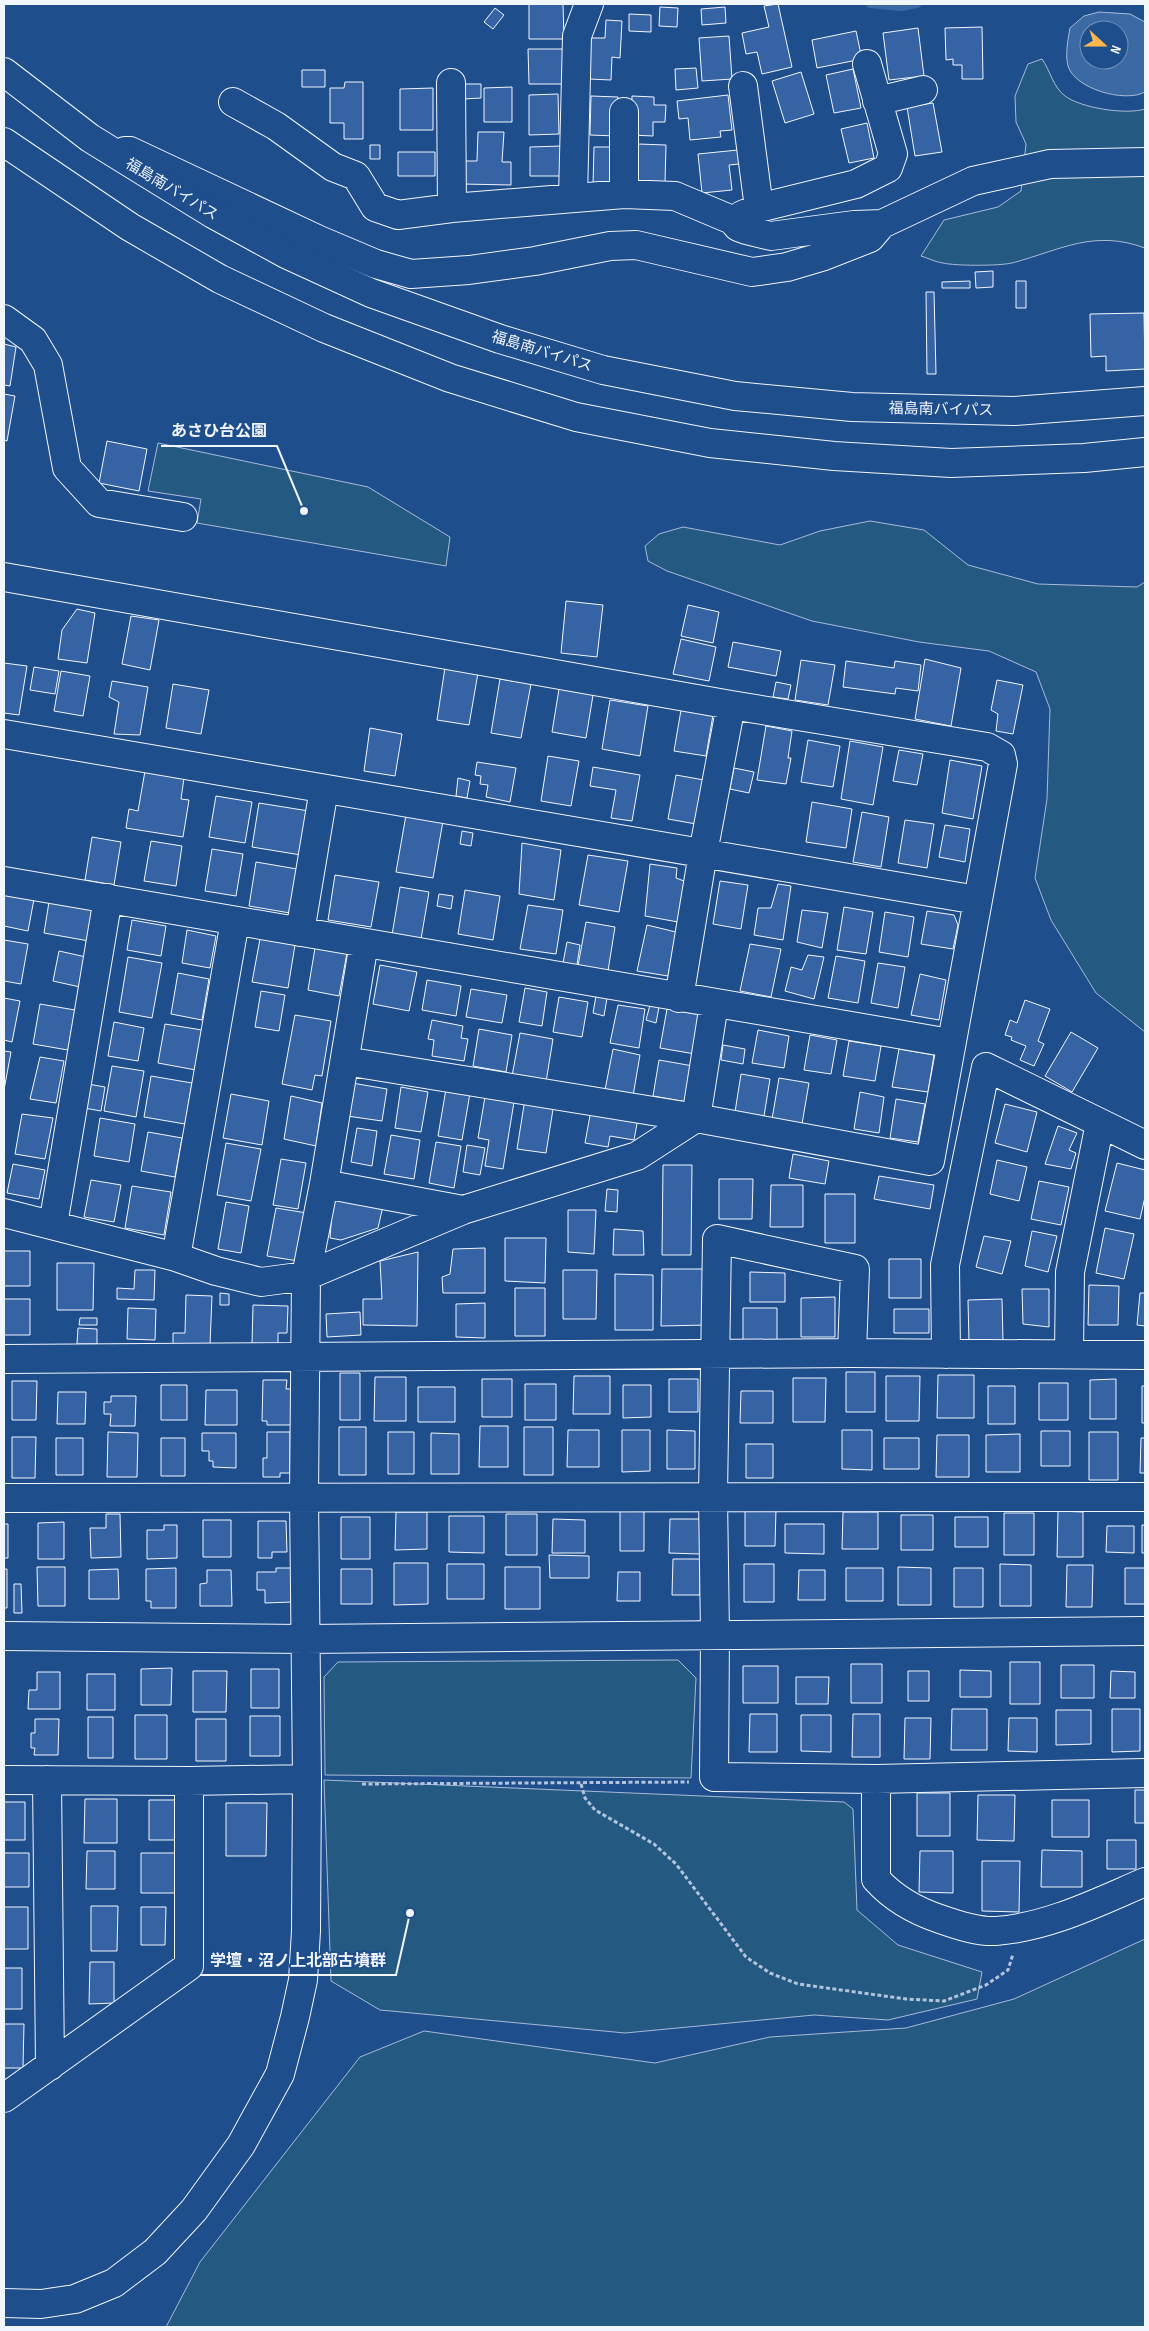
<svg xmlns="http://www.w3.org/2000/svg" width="1149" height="2331" font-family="'Sofia Sans Condensed','Noto Sans JP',sans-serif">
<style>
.green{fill:#245a82;stroke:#a8bbd7}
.water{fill:#3b69a3;stroke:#a8bbd7;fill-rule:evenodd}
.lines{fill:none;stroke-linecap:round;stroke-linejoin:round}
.stream{stroke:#3b69a3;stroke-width:8}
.building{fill:#3563a3;stroke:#f2f6ff}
.minor-casing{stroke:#f2f6ff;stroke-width:30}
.highway-casing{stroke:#f2f6ff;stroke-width:30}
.path{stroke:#b3c4dc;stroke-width:3;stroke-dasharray:4 2.5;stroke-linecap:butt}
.minor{stroke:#1f4e8c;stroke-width:28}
.highway{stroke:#1f4e8c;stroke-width:28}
.labels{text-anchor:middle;stroke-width:4;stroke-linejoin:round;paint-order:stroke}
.street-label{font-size:15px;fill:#f2f6ff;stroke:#1f4e8c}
.leader{fill:none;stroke:#f2f6ff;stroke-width:2}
.callout-dot{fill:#f2f6ff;stroke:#1f4e8c;stroke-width:2}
.callout-label{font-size:16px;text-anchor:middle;font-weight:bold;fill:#f2f6ff;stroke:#1f4e8c;stroke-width:4;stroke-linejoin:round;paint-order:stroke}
</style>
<rect width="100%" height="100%" fill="#1f4e8c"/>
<!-- green -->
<path class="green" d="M1042 59C1050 70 1053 87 1065 96 1081 108 1126 115 1145 109V248C1093 229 1061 250 1012 263 999 266 955 266 943 263 935 262 928 258 921 256L944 220 998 207 1021 191 1026 144 1016 122 1015 96 1028 64Z
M158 443 368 487 450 537 446 566 197 523 201 499 148 491Z
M870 521 924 530 968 565 1038 584 1137 587 1145 582V1032L1096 993 1051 920 1035 878 1047 799 1050 709 1036 672 989 651 919 642 812 621 667 571 648 561 645 546 659 534 683 527 780 545 820 531Z
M678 1660 696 1678 691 1778 325 1775 324 1677 338 1662Z
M324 1780 844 1802 853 1809 857 1910 898 1945 982 1972 977 1999 888 2020 814 2015 625 2033 380 2010 331 1981Z
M1145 1939V2327H166L200 2262 360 2057 424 2031 655 2063 770 2037 906 2028 1014 1999Z"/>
<!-- water -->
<path class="water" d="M1099 12 1130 14 1145 22V92C1125 103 1075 89 1068 66 1065 55 1068 39 1070 28L1084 16ZM1089 30H1119V60H1089Z"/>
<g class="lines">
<!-- stream -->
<path class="stream" d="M870 4 901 7 917 4"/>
</g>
<!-- building -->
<path class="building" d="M529 4H563L564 39H529Z
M778 4 792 67 762 74 757 52 746 54 742 33 769 27 764 6Z
M660 7 678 8 677 27 659 26Z
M725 7 726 23 702 25 701 9Z
M495 8 504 15 493 29 484 22Z
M629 14 651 15V32L629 31Z
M606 20 622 21 620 58 612 57 611 80 589 79 591 38H605Z
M982 27 983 79H962V65H953V59L946 60 945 28Z
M918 28 924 76 889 80 883 33Z
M856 31 862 59 817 68 812 40Z
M729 36 732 79 702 81 699 38Z
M528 49H563V84H529Z
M696 68 698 88 676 90 675 69Z
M853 69 861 108 834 113 826 75Z
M302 70H325V87H302Z
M801 72 814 114 785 123 772 81Z
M345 82H363V139H344V123H330V88H344Z
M463 84H481V98L463 99Z
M512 87V122H484V88Z
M433 88V130H400V89Z
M558 94 559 134 529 135V95Z
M728 95 732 130 720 131 721 137 690 140 688 118 679 119 677 101Z
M591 96 618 97 616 136 590 135Z
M632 96 654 97V105H666L665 122H653V136L631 135Z
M933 103 942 152 915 156 907 107Z
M867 123 874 158 849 163 841 129Z
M478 132H504L502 162H511V185L463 184V161H477Z
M638 144 666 145 665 182 637 181Z
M370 145H380V159H370Z
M561 146V176H530V147Z
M594 147H619L617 186H593Z
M738 150 739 164 729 165 732 190 702 193 698 154Z
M398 152H435V176H398Z
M993 271V287L976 288 975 272Z
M970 281V288H942V282Z
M1016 281H1026V308H1016Z
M926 292H934L936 374H927Z
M1144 313 1145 369 1106 371V356L1091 357 1090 314Z
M4 344 16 347 10 386 4 385Z
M4 394 15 396 7 441 4 440Z
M107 441 147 449 139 491 99 483Z
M566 601 603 605 597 657 561 653Z
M688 605 719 612 713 643 681 636Z
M77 609 95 613 87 663 58 659 62 630Z
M131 616 159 620 150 670 122 664Z
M681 639 716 647 709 681 673 674Z
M733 642 781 651 776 676 728 667Z
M925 659 961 668 951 726 915 719Z
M801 660 835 665 828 705 795 700Z
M446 661 479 667 469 725 437 720Z
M846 661 894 668 895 661 921 665 918 691 896 688 895 694 843 687Z
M4 663 27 666 19 715 4 713Z
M34 667 59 671 55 694 30 690Z
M61 671 90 676 83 716 54 711Z
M500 679 531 684 521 738 491 733Z
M997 680 1023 685 1013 734 996 731 998 714 991 710Z
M112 681 148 687 140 735 114 734 119 702 109 697Z
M776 682 791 685 788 699 773 697Z
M560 683 594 689 586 738 552 732Z
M173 684 209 690 201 734 166 728Z
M610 700 648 706 640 756 602 749Z
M681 710 713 715 706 756 674 751Z
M766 726 792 731 788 758H791L786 784 757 780Z
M370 728 402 734 395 776 364 771Z
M808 740 840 746 833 787 801 782Z
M850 741 883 747 873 805 841 799Z
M899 750 923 754 917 785 893 781Z
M548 756 579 761 571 806 541 801Z
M950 760 982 766 973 819 942 813Z
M477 762 516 768 510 802 486 797 488 785 480 784 481 776 475 775Z
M593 767 640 775 632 821 611 818 616 790 590 786Z
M734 768 754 772 749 793 730 789Z
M145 771 184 778 181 799 189 800 183 837 126 828 129 809 138 811Z
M676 775 704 780 696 824 668 819Z
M458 778 470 781 467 798 456 796Z
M216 796 252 802 245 843 209 837Z
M812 802 852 809 846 848 806 842Z
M259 803 315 812 307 856 252 847Z
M862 812 889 817 881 867 853 862Z
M406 815 443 821 433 878 396 872Z
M905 820 934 824 927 868 898 863Z
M945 825 970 829 965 862 939 857Z
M462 831 473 833 471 846 460 844Z
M92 837 121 842 114 885 85 880Z
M151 841 182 846 176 886 144 881Z
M522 843 561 850 554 900 519 894Z
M212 849 243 854 236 896 205 891Z
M588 855 628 861 619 912 579 905Z
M256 862 297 869 290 913 249 906Z
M650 864 677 868 676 878 684 881 678 922 645 916Z
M335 875 379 882 371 927 328 920Z
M720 881 748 885 741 929 713 924Z
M778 884 791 886 783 940 754 935 758 908H771Z
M400 887 429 892 421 939 392 935Z
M465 890 500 896 493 940 458 934Z
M4 893 34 899 28 931 4 926Z
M439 894 453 896 451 909 437 906Z
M49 902 94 910 89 941 44 933Z
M528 905 563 910 556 954 520 949Z
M844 907 873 912 866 954 837 950Z
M802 910 828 913 822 948 797 942Z
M927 911 954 915 958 925 953 949 921 944Z
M885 912 914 917 908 957 879 952Z
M132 920 166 926 161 956 127 950Z
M586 922 615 927 608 971 578 966Z
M647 925 676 932 668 976 637 971Z
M187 930 216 936 210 968 182 963Z
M260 939 295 945 288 988 252 982Z
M4 940 28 944 21 984 4 981Z
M567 942 580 945 577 965 563 963Z
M750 944 781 949 771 997 740 991Z
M315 948 347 953 339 996 308 990Z
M59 951 86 957 80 987 53 981Z
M808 955 824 957 814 999 785 991 791 967 802 970Z
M836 956 865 961 858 1003 828 998Z
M128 957 162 963 152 1018 119 1012Z
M878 963 905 967 898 1008 871 1003Z
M380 965 417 972 409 1011 373 1004Z
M178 973 209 979 202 1020 171 1014Z
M920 974 946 980 939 1020 911 1015Z
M427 980 461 986 456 1016 422 1010Z
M525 988 547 992 542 1026 519 1022Z
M471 989 507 995 502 1023 466 1017Z
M261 991 285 995 279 1031 255 1027Z
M596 996 607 998 604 1016 593 1013Z
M559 997 588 1002 582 1037 553 1032Z
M4 998 20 1001 12 1042 4 1040Z
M1025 1000 1050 1009 1038 1041 1044 1044 1034 1066 1020 1060 1026 1046 1011 1040 1012 1037 1005 1035 1010 1020 1017 1023Z
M40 1004 75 1010 68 1050 33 1044Z
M618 1005 645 1009 639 1048 610 1043Z
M650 1005 659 1007 656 1023 646 1020Z
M667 1009 701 1015 695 1054 660 1048Z
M295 1015 331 1021 322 1076 315 1075 312 1090 282 1084Z
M432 1020 463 1026 461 1038 468 1039 464 1061 432 1056 434 1040 428 1039Z
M114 1022 144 1028 138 1061 108 1056Z
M165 1024 202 1030 196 1070 158 1063Z
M479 1029 512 1035 506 1072 473 1066Z
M758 1030 789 1036 784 1068 752 1063Z
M1071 1032 1098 1048 1072 1092 1045 1076Z
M520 1033 553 1039 546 1082 512 1076Z
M810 1035 837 1040 831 1074 804 1070Z
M849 1041 881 1046 875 1081 843 1076Z
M723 1045 745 1049 743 1064 721 1060Z
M613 1049 640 1055 633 1096 605 1090Z
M899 1049 934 1055 928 1092 892 1087Z
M4 1051 11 1052 4 1090Z
M40 1057 64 1061 56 1103 30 1099Z
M659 1060 693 1066 687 1102 653 1096Z
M112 1066 144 1071 136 1117 104 1111Z
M741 1074 770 1079 764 1116 735 1112Z
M151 1076 192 1083 185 1124 144 1117Z
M779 1078 809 1083 802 1124 772 1119Z
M352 1083 387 1089 382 1121 347 1116Z
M88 1084 105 1087 101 1111 84 1108Z
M401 1087 428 1092 421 1132 395 1128Z
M446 1089 470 1093 462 1140 438 1136Z
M860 1092 884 1097 879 1133 854 1129Z
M231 1094 269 1101 262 1145 223 1138Z
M291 1096 322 1103 316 1146 284 1139Z
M485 1097 514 1102 503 1169 485 1166 489 1140 478 1138Z
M525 1099 554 1103 546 1153 517 1149Z
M896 1099 925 1104 918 1142 890 1138Z
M1005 1104 1037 1112 1027 1152 995 1143Z
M591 1110 638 1118 634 1140 610 1136 608 1147 585 1143Z
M22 1114 53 1118 45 1159 15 1154Z
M100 1118 135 1124 129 1162 94 1156Z
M1058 1126 1077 1133 1069 1150 1076 1153 1071 1169 1045 1164Z
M357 1128 377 1131 372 1166 351 1162Z
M148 1132 182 1138 175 1177 141 1171Z
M391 1135 420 1140 414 1179 384 1174Z
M436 1142 461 1146 454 1188 429 1183Z
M226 1143 261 1149 251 1201 217 1195Z
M467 1145 485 1148 480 1175 463 1172Z
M793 1154 829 1161 825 1184 789 1178Z
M281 1159 306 1163 298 1209 273 1205Z
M997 1160 1027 1167 1019 1201 990 1194Z
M1117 1163 1145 1170V1197L1140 1219 1105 1211Z
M13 1164 45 1170 39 1199 7 1193Z
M663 1165H692L691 1255H662Z
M879 1176 934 1185 930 1209 874 1199Z
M719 1179H753L752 1219H719Z
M91 1180 121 1185 114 1222 84 1217Z
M1039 1181 1069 1187 1061 1225 1031 1219Z
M771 1185H803V1227H770Z
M132 1186 171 1192 164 1235 125 1228Z
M607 1189 618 1190 617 1212 605 1211Z
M825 1194H855V1243H825Z
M333 1199 383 1206 378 1228 341 1240 330 1238Z
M226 1202 249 1206 241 1253 218 1249Z
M276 1208 307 1213 298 1261 267 1256Z
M568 1210H596L594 1254 568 1252Z
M1105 1228 1134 1234 1124 1279 1096 1273Z
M614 1229 643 1231 644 1255H613Z
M1032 1231 1057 1236 1048 1272 1025 1266Z
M984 1236 1011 1241 1002 1274 976 1267Z
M505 1238H546L545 1283 505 1281Z
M485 1248V1293H443L442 1277 450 1274 453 1249Z
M4 1251H30V1286H4Z
M418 1252 417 1326 363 1325V1299H382L380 1261Z
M889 1259H921V1298H889Z
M57 1263H94L93 1310H57Z
M662 1269H707V1325L661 1326Z
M135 1270H155L154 1300 117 1299V1288L134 1289Z
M563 1270H597L596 1319H563Z
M750 1272 785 1273V1302H750Z
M615 1274 653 1275V1330H615Z
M1089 1285 1119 1286 1118 1325H1088Z
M515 1288H545V1336H515Z
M1022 1289H1049V1327L1023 1324Z
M220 1293 229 1294V1305H220Z
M1140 1293H1145V1326L1137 1325Z
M186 1295 212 1296 210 1345H173V1333H185Z
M835 1297V1337H801V1298Z
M4 1299H30V1335H4Z
M1002 1299 1003 1341 969 1342 968 1300Z
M485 1303V1338L456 1337V1304Z
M253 1305 288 1306 287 1333H278V1345L252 1344Z
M128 1308 156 1309 155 1340 127 1339Z
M743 1308H777V1340H743Z
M894 1309H929V1333H894Z
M360 1312 361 1335 327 1337 326 1314Z
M80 1318H97V1325H79Z
M78 1328 97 1329V1344H77Z
M846 1372H875V1412H846Z
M340 1373H360V1420H340Z
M938 1375H974V1418H937Z
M574 1376H610V1414H573Z
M886 1376H920L919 1421H886Z
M375 1377H406V1421H374Z
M793 1378H826L825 1422H793Z
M482 1379H512V1417H482Z
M669 1379H698V1412H669Z
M1116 1379V1419H1090V1380Z
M263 1380H287L286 1389H292V1425H267V1421H262Z
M12 1381H37L36 1420H12Z
M1039 1383H1068V1420H1039Z
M525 1384H556V1420H525Z
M161 1385H187V1420H161Z
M623 1385H651V1417L623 1418Z
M988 1386H1015V1424H988Z
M1142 1386H1145V1423H1142Z
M418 1387H455V1422H418Z
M206 1390H237V1425H205Z
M741 1391H773V1423H740Z
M58 1392H86L85 1424H57Z
M111 1396H136L135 1426H110L111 1414H104V1402H111Z
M480 1426H508V1467H479Z
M339 1427H366V1475H339Z
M524 1427H553V1475H524Z
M568 1430H599V1467H567Z
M622 1430H650V1471L622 1472Z
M667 1430 695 1431V1469H667Z
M842 1430H872V1470L842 1469Z
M1041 1431H1070V1466H1041Z
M108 1432 138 1433 137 1477H107Z
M267 1432H290V1473H280V1477H263V1458H267Z
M388 1432H414V1474H388Z
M1089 1432H1118V1480H1089Z
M202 1433H236V1468L213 1467V1461H209V1451H202Z
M431 1433 459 1434V1474H431Z
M1020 1434V1472H986V1435Z
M937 1435H969V1477H936Z
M12 1437H36L35 1478H12Z
M56 1438H83V1475H56Z
M161 1438H185V1476H161Z
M884 1438H919V1469H884Z
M1141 1438H1145V1473H1140Z
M746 1444H773V1478H746Z
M745 1509H776L775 1546H745Z
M620 1511H644V1551H620Z
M1058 1511 1083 1512V1557H1057Z
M396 1512H427V1549L395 1550Z
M843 1512H878V1549H842Z
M1004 1513H1034V1555H1004Z
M106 1514H120L121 1557 91 1558 90 1528H106Z
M506 1514H537V1555H506Z
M901 1515H933V1550H901Z
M449 1516H484V1553L449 1552Z
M341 1517H370V1559H341Z
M955 1517H988V1547H955Z
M553 1519 585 1520V1553H552Z
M670 1519H700V1554L669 1553Z
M203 1520H231V1557H203Z
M258 1521H286L287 1552H272V1558H258Z
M64 1522V1559H38V1523Z
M4 1524H8V1558H4Z
M785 1524H824V1554L785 1553Z
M164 1525H177V1558L147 1559V1530H164Z
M1142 1525H1145V1553H1142Z
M1107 1526H1134V1553L1106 1552Z
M549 1555 589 1556V1578H550Z
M673 1559H700V1595H672Z
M394 1563H428V1604L394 1605Z
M447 1564H484V1599H447Z
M744 1564H774V1602H744Z
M1000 1564 1031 1565V1606H1000Z
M1067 1565H1093L1092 1607H1066Z
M37 1567H65V1606H38Z
M505 1567H540V1609H505Z
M898 1567 931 1568V1605H898Z
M176 1568V1608H151V1601H146V1569Z
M276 1568H291V1602L265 1603V1590H257V1572H276Z
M846 1568H883V1601H846Z
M954 1568H983V1607H954Z
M1125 1568H1145V1604H1125Z
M4 1569H7V1608H4Z
M118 1569 119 1599H89V1570Z
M341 1569H372V1604H341Z
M207 1570H231L232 1606H200V1584L207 1583Z
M799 1570H825V1600H798Z
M618 1572H640V1601H617Z
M14 1584H21L22 1613H14Z
M1010 1662H1040V1704H1010Z
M851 1664H882V1703H851Z
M1061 1665H1094V1698H1061Z
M743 1666H778V1703H743Z
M172 1668 171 1705H141V1669Z
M251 1669H279V1708H251Z
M960 1670 991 1671V1697H960Z
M193 1671H227L226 1712H193Z
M908 1671H929V1701H908Z
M1111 1671 1135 1672V1698H1110Z
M37 1672H60V1709H28L29 1690H37Z
M87 1674H115V1710H87Z
M796 1677H829L828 1704H796Z
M952 1709H987V1750H951Z
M1112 1709H1140V1751L1112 1752Z
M1056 1710H1091V1744L1056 1745Z
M750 1714H777V1752H749Z
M853 1714H880V1757H852Z
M135 1715H167V1759H135Z
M801 1715H831V1752L801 1751Z
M250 1716H280V1756H250Z
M88 1717H113V1758H88Z
M905 1718H931L930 1759H904Z
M1009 1718H1037V1752L1008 1751Z
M35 1719H59L58 1755H34L35 1748H31V1733H35Z
M196 1719H226V1761H196Z
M1135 1790H1145V1823H1135Z
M917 1793H950V1836H917Z
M978 1795H1015L1014 1841 977 1840Z
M85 1799H117V1843H84Z
M149 1800H176V1840H149Z
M1052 1800H1089V1837H1052Z
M4 1802H25V1840H4Z
M226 1803H267L266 1856H226Z
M1107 1840H1136V1869H1107Z
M1042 1850 1082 1851V1887H1041Z
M87 1851H115V1889H86Z
M920 1851H953V1893L919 1892Z
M4 1853H29V1887H4Z
M141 1853H175V1893H141Z
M982 1861H1020L1019 1912 982 1911Z
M91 1906H118L117 1951H91Z
M4 1907H28V1949H4Z
M141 1907H166L165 1945H141Z
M90 1962H114V2003L89 2004Z
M4 1968H22V2009H4Z
M4 2024H24L23 2068H4Z"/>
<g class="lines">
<defs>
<path id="minor" d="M451 83 452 208
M877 101 923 90
M233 102 276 126 333 167 356 176 375 207 398 215 452 208 624 194 675 196 732 220 738 227 746 230 771 236 854 225 882 224 973 181 1050 164 1145 162
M125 151H130L319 240 376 264 411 274 469 270 535 261 610 246 636 245 752 272 787 267 824 256 870 238 882 224
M624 194V112
M573 197 577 36 589 4
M759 208 856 184 888 168 893 154 867 64
M742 215 759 208 743 86
M4 319 33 340 48 365 67 468 99 503 183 517
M4 577 731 705 987 747 1001 755 1003 764 930 1161 696 1118 345 1061
M4 734 977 900
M4 881 950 1043
M300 932 324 789
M679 998 703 853 731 705
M324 1184 463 1210
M4 1213 176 1257 216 1271 261 1282 306 1276 463 1210 637 1156 696 1118 714 1004
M53 1225 108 898
M176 1257 235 921
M852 1353 855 1269 717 1239 713 1496 715 1635 714 1777 876 1779 1145 1773
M1069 1353 1070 1272 1100 1123
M946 1354 945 1265 986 1067 1145 1145
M4 1359 852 1353 1145 1355
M4 1498 1145 1497
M4 1636 305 1639 1145 1631
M876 1779V1879C893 1898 916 1911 940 1919 957 1925 978 1932 996 1931 1049 1927 1098 1902 1145 1882
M4 1780 189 1781 307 1779
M47 1780 50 2066
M4 2098 189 1966V1781
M4 2303 41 2304 75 2299 114 2283 155 2252 194 2210 241 2145 280 2074 295 2017 303 1980 306 1931 307 1779 304 1496 306 1276 324 1184 364 943"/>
<path id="highway" d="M4 72 90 138 213 214 286 254 371 293 500 339 603 370 735 396 852 407 1014 411 1145 401
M4 142 130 227 220 279 324 328 450 378 576 417 710 443 834 456 951 463 1084 458 1145 452"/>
</defs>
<!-- minor casing -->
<use href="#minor" class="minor-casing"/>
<!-- highway casing -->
<use href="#highway" class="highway-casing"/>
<!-- path -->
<path class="path" d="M362 1784 689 1782
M581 1784 585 1798 595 1810 654 1844 676 1864 746 1957 770 1973 798 1984 906 1999 944 2001 986 1985 1008 1970 1013 1954"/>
<!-- minor -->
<use href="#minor" class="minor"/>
<!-- highway -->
<use href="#highway" class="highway"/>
</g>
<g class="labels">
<!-- street labels -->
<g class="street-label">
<text transform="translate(172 189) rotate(31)" y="5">福島南バイパス</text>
<text transform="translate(542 351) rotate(17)" y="5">福島南バイパス</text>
<text transform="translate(941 409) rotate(1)" y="5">福島南バイパス</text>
</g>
</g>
<!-- callouts -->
<path class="leader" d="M304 511L277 446H161M410 1913L396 1975H200"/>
<g class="callout-dot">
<circle cx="304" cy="511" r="5"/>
<circle cx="410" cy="1913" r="5"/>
</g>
<g class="callout-label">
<text x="219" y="436">あさひ台公園</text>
<text x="298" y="1966">学壇・沼ノ上北部古墳群</text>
</g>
<!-- border -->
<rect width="1149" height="2331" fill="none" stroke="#f2f6ff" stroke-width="10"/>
<!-- north arrow -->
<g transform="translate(1104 45) rotate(111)"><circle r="24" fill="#1f4e8c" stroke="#7391ba"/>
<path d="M0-4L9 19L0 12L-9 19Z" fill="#ffb74d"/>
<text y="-8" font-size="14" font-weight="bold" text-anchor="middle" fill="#f2f6ff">N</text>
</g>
</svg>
